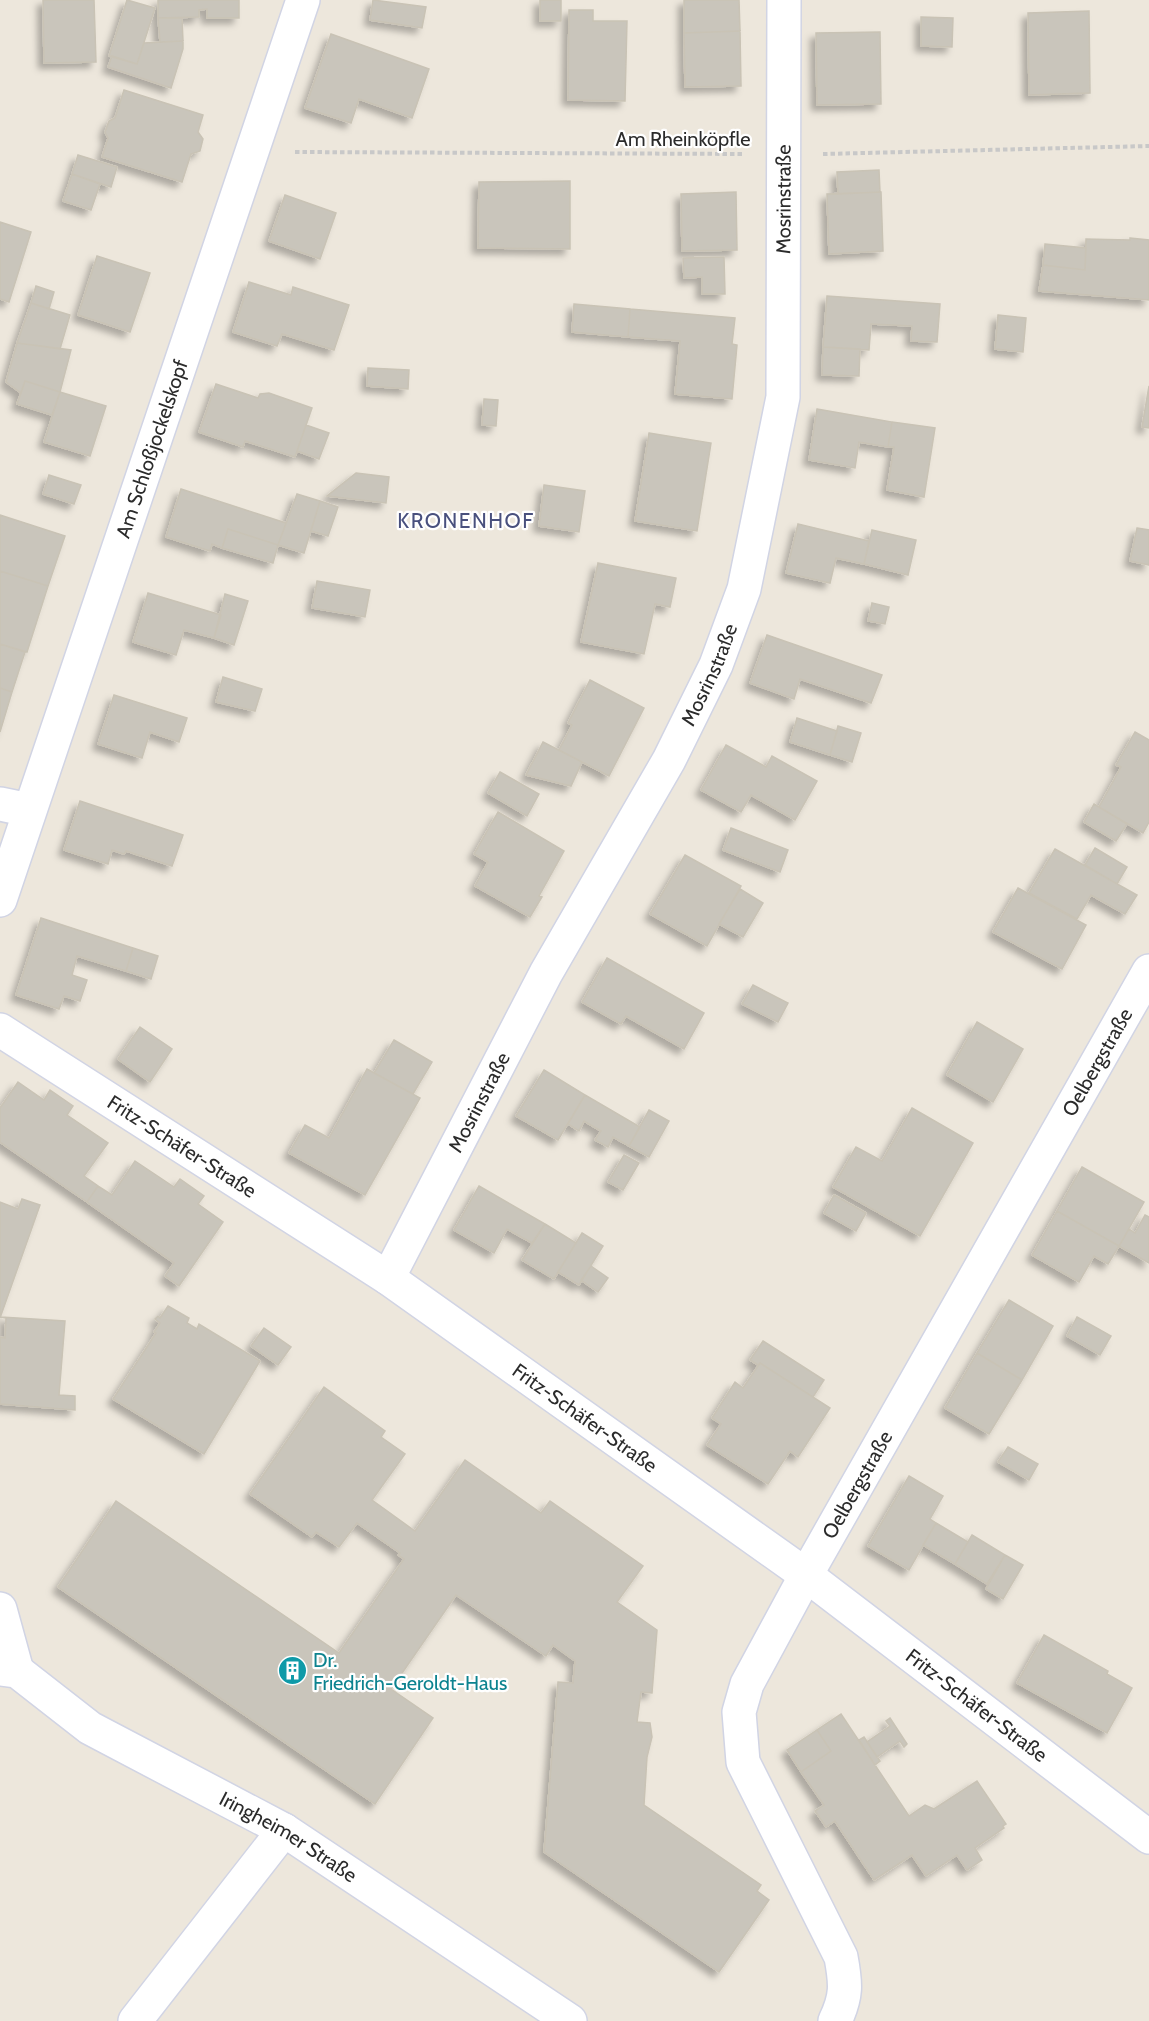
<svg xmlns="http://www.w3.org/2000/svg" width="1149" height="2021" font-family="Cabin,sans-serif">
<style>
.building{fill:#c9c5bb;stroke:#c9c3b5;stroke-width:1.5;filter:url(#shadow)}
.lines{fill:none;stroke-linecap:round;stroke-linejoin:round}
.minor-casing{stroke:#d1d4e4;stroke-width:36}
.path{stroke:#c8c8c8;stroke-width:4;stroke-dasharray:4.5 3;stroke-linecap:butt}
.minor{stroke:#fff;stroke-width:33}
.labels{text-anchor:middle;stroke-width:4.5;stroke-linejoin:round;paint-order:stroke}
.street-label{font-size:20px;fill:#2b2b2b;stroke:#fff}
.culture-label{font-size:20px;fill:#0d838f;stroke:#fff;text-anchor:start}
.neighbourhood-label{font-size:21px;letter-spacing:1.5px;fill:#49507d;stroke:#fff}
</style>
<defs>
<filter id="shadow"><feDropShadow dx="-5.5" dy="5.5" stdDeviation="3" flood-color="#0004"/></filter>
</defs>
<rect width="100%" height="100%" fill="#ede7dc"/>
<!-- building -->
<path class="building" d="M43 0H94L96 62 44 63Z
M127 0 155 8 137 64 109 56Z
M158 0H239V18H207V9L199 10V17L158 18Z
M373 0 426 7 422 28 370 20Z
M540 0H561V21H540Z
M684 0H739L740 31 684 33Z
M569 10H593V21H627L625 101 568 100Z
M1089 11 1090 93 1029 95 1028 13Z
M921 17 953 18 952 47 921 46Z
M158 18H182L183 41 160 42Z
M740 31 741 86 685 87 684 33Z
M880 32 881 104 817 105 816 33Z
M331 34 429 69 412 118 359 99 351 123 305 108Z
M183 41V49L171 88 108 67 112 56 137 64 144 43Z
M124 90 203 115 198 132 203 139 200 151 191 154 182 182 102 157 108 138 105 132 109 121 115 118Z
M78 155 117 167 111 187 72 174Z
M879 170 880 192 838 194 837 172Z
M72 174 100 184 91 210 63 201Z
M570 181V249L478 248 479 182Z
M736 192 737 250 682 251 681 194Z
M881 192 883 251 829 254 827 194Z
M285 195 336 213 320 259 269 241Z
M0 222 31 232 9 302 0 299Z
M1130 238 1149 240V300L1039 291 1043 265 1085 270 1086 239 1130 240Z
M1045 244 1086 248 1085 270 1043 265Z
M97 256 150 273 130 332 78 315Z
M724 257 725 294H702V277L684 278 683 258Z
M249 282 291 295 293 287 349 305 334 350 282 334 277 346 233 332Z
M36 286 54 292 49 309 31 303Z
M827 296 940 304 937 342 911 341 912 326 871 324 869 350 823 347Z
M31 303 70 315 60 349 17 343Z
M574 304 630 309 628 337 572 332Z
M630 309 735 318 732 344 737 345 732 399 675 394 680 341 628 337Z
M998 315 1026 318 1023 352 995 349Z
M17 343 71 350 60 392 25 381 21 393 6 382Z
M823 347 860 349 859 376 822 375Z
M368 368 409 370 408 389 367 386Z
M25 381 60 392 52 415 17 404Z
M216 384 258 398 260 394 269 393 312 408 295 457 245 441 243 447 199 432Z
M1149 386V428L1142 427Z
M60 392 106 406 90 456 44 442Z
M484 399 498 400 496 426 482 425Z
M817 409 892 422 888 447 859 442 855 468 809 460Z
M892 422 935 428 924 497 887 490 894 447H888Z
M306 425 329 433 319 459 297 451Z
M649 433 711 443 697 531 635 521Z
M356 473 389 477 386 503 327 496Z
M49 475 81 485 74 504 43 494Z
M544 485 585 491 579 532 539 526Z
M181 489 286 523 278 545 228 529 222 548 212 544 210 551 166 537Z
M297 494 320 501 304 553 278 545Z
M320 501 338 507 328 536 311 531Z
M0 515 65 536 48 586 0 571Z
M798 524 869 541 864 564 836 558 830 583 786 573Z
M1137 528 1149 530V565L1130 561Z
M228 529 278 545 273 563 222 548Z
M872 530 916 540 908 575 864 564Z
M598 563 676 578 670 607 655 604 644 654 581 642Z
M0 571 48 586 27 652 0 644Z
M317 581 370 590 365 617 312 608Z
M148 593 221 615 214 638 184 630 176 655 133 642Z
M225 594 248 601 234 645 214 638Z
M872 603 889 607 885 624 868 621Z
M767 635 882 675 871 703 800 679 794 699 750 683Z
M0 644 25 652 12 692 0 688Z
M223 677 262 689 255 711 216 702Z
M590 680 644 708 609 776 559 750 572 725 568 723Z
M0 688 12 692 0 732Z
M114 695 187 718 179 742 150 732 142 758 98 744Z
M797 718 837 731 830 755 790 742Z
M838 726 861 733 852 762 830 755Z
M1135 732 1149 740V822L1143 833 1099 807 1121 767 1116 765Z
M543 742 582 762 571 786 526 775Z
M726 745 766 767 772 756 817 781 795 820 751 795 741 812 701 790Z
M500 772 539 794 527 816 488 793Z
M80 801 183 835 172 866 126 851 124 854 112 850 108 864 64 850Z
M1094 804 1127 824 1116 841 1084 822Z
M498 812 564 851 539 896 542 897 530 917 475 886 488 862 474 854Z
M731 828 788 850 780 872 723 850Z
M1095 848 1127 867 1117 884 1085 865Z
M1055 849 1137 895 1125 914 1091 895 1077 919 1029 893Z
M685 855 741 886 707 946 650 914Z
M1018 888 1086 925 1062 969 993 932Z
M740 889 763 903 743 937 719 924Z
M41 918 133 948 126 971 77 956 72 975 87 980 80 1001 64 996 59 1009 16 995Z
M133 948 158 956 151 979 126 971Z
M607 958 704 1013 684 1049 626 1016 621 1024 582 1002Z
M753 985 788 1003 778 1022 742 1004Z
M977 1022 1023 1049 993 1102 947 1075Z
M140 1027 172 1049 150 1082 118 1059Z
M394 1040 432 1062 413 1094 374 1073Z
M367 1069 420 1098 365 1195 289 1153 305 1125 329 1138Z
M544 1070 585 1095 558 1140 516 1116Z
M18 1082 44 1100 50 1090 73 1106 67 1115 108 1143 84 1176 98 1186 87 1202 0 1142V1108Z
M585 1095 640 1127 629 1146 613 1137 608 1147 595 1140 601 1131 584 1121 579 1131 568 1124Z
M912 1108 973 1143 920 1236 833 1187 856 1147 882 1161Z
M649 1110 669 1121 649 1157 629 1146Z
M624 1155 639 1163 623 1190 608 1182Z
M135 1161 174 1187 180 1179 204 1196 198 1204 223 1222 179 1286 165 1276 174 1263 87 1202 98 1186 112 1195Z
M1082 1167 1144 1202 1119 1246 1057 1211Z
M479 1186 545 1224 532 1243 507 1229 494 1253 454 1230Z
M834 1195 866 1213 856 1231 824 1213Z
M22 1199 40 1205 0 1318V1202L18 1209Z
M1057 1211 1119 1246 1108 1264 1094 1256 1079 1282 1032 1255Z
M1145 1215 1149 1217V1263L1119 1246 1129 1229 1135 1233Z
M545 1224 576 1243 554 1279 522 1260Z
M582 1233 603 1246 579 1285 558 1272Z
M591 1266 608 1278 598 1292 581 1280Z
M1009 1300 1053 1326 1022 1380 977 1353Z
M168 1306 189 1318 187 1323 197 1329 199 1324 260 1361 204 1454 113 1399 156 1333 154 1332 160 1323 155 1319 158 1316 160 1318Z
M1 1317 65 1321 59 1395 75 1396V1410L0 1404V1337L5 1338 6 1318Z
M1077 1317 1111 1336 1100 1355 1067 1336Z
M264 1328 291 1347 278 1365 251 1346Z
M763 1341 824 1380 813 1397 760 1363 758 1365 750 1360Z
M977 1353 1022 1380 989 1434 945 1408Z
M760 1363 830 1408 798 1457 790 1451 768 1484 707 1445 721 1424 712 1418 735 1382 743 1388Z
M324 1387 385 1431 381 1437 405 1454 372 1500 415 1531 465 1460 541 1513 550 1501 643 1566 617 1602 657 1630 652 1693 641 1692 637 1722 650 1723 652 1737 647 1757 644 1805 761 1885 757 1891 769 1900 719 1972 544 1852 558 1682 573 1683 575 1661 553 1645 546 1656 456 1595 391 1689 433 1718 375 1804 58 1587 116 1501 339 1653 404 1559 398 1555 400 1553 357 1523 339 1547 316 1532 312 1537 250 1494Z
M1008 1447 1038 1464 1029 1480 998 1462Z
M909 1476 943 1496 930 1519 936 1523 909 1570 868 1546Z
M936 1523 968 1542 955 1564 923 1545Z
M972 1535 1005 1555 987 1584 955 1564Z
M1005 1555 1023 1565 1003 1599 986 1589Z
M1044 1635 1108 1671 1107 1674 1132 1688 1107 1733 1017 1683Z
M841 1714 909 1816 925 1805 934 1809 977 1781 1006 1824 1003 1826 1004 1828 975 1848 982 1860 967 1870 957 1855 926 1876 912 1855 874 1880 835 1821 826 1827 815 1811 824 1805 801 1772 831 1751 817 1730Z
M890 1718 907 1744 904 1747 900 1741 877 1757 867 1742 890 1726 886 1721Z
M817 1730 831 1751 801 1772 787 1750Z
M864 1737 880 1761 875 1765 859 1740Z"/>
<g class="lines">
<defs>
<g id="minor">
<path d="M0 804 29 810"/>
<path id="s1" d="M0 900 303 0"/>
<path id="s2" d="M0 1030 388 1278 806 1575 1149 1837"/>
<path id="s3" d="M388 1278 546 973 669 760 716 665 744 589 783 397 784 0"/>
<path d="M0 1609 17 1671"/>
<path id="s4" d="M0 1669 17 1671 90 1728 284 1830 570 2021"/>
<path d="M135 2021 284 1830"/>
<path id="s5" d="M835 2021C847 1996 846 1984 841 1957L743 1762 739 1712 747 1684 806 1575 1149 971"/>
</g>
</defs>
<!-- minor casing -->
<use href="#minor" class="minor-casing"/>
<!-- path -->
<path class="path" d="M295 152 743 154
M823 154 1149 146"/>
<!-- minor -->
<use href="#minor" class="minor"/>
</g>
<!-- icons -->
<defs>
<symbol id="building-disc" viewBox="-11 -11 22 22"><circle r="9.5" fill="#0f9aa8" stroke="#fff"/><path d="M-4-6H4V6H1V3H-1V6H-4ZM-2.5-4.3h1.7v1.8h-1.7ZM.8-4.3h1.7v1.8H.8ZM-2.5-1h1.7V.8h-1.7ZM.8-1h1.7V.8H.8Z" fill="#fff"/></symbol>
</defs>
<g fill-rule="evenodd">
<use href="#building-disc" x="276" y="1654" width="33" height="33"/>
</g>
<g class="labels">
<!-- street labels -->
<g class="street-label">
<text x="683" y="146">Am Rheinköpfle</text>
<text dy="7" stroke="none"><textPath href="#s3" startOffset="1170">Mosrinstraße</textPath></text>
<text dy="7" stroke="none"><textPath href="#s1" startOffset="476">Am Schloßjockelskopf</textPath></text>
<text dy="7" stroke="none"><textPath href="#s3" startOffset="684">Mosrinstraße</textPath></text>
<text dy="7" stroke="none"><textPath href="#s5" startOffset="1077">Oelbergstraße</textPath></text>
<text dy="7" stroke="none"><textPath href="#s3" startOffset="198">Mosrinstraße</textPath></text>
<text dy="7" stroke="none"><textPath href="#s2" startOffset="216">Fritz-Schäfer-Straße</textPath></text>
<text dy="7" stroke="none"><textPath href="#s2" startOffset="702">Fritz-Schäfer-Straße</textPath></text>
<text dy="7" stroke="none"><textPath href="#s5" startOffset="591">Oelbergstraße</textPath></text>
<text dy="7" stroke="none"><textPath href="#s2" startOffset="1188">Fritz-Schäfer-Straße</textPath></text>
<text dy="7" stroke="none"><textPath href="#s4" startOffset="336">Iringheimer Straße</textPath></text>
</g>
<!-- culture labels -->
<g class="culture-label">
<text x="313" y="1667">Dr.<tspan x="313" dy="23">Friedrich-Geroldt-Haus</tspan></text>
</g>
<!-- neighbourhood labels -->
<g class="neighbourhood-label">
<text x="466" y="528">KRONENHOF</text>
</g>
</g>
</svg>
